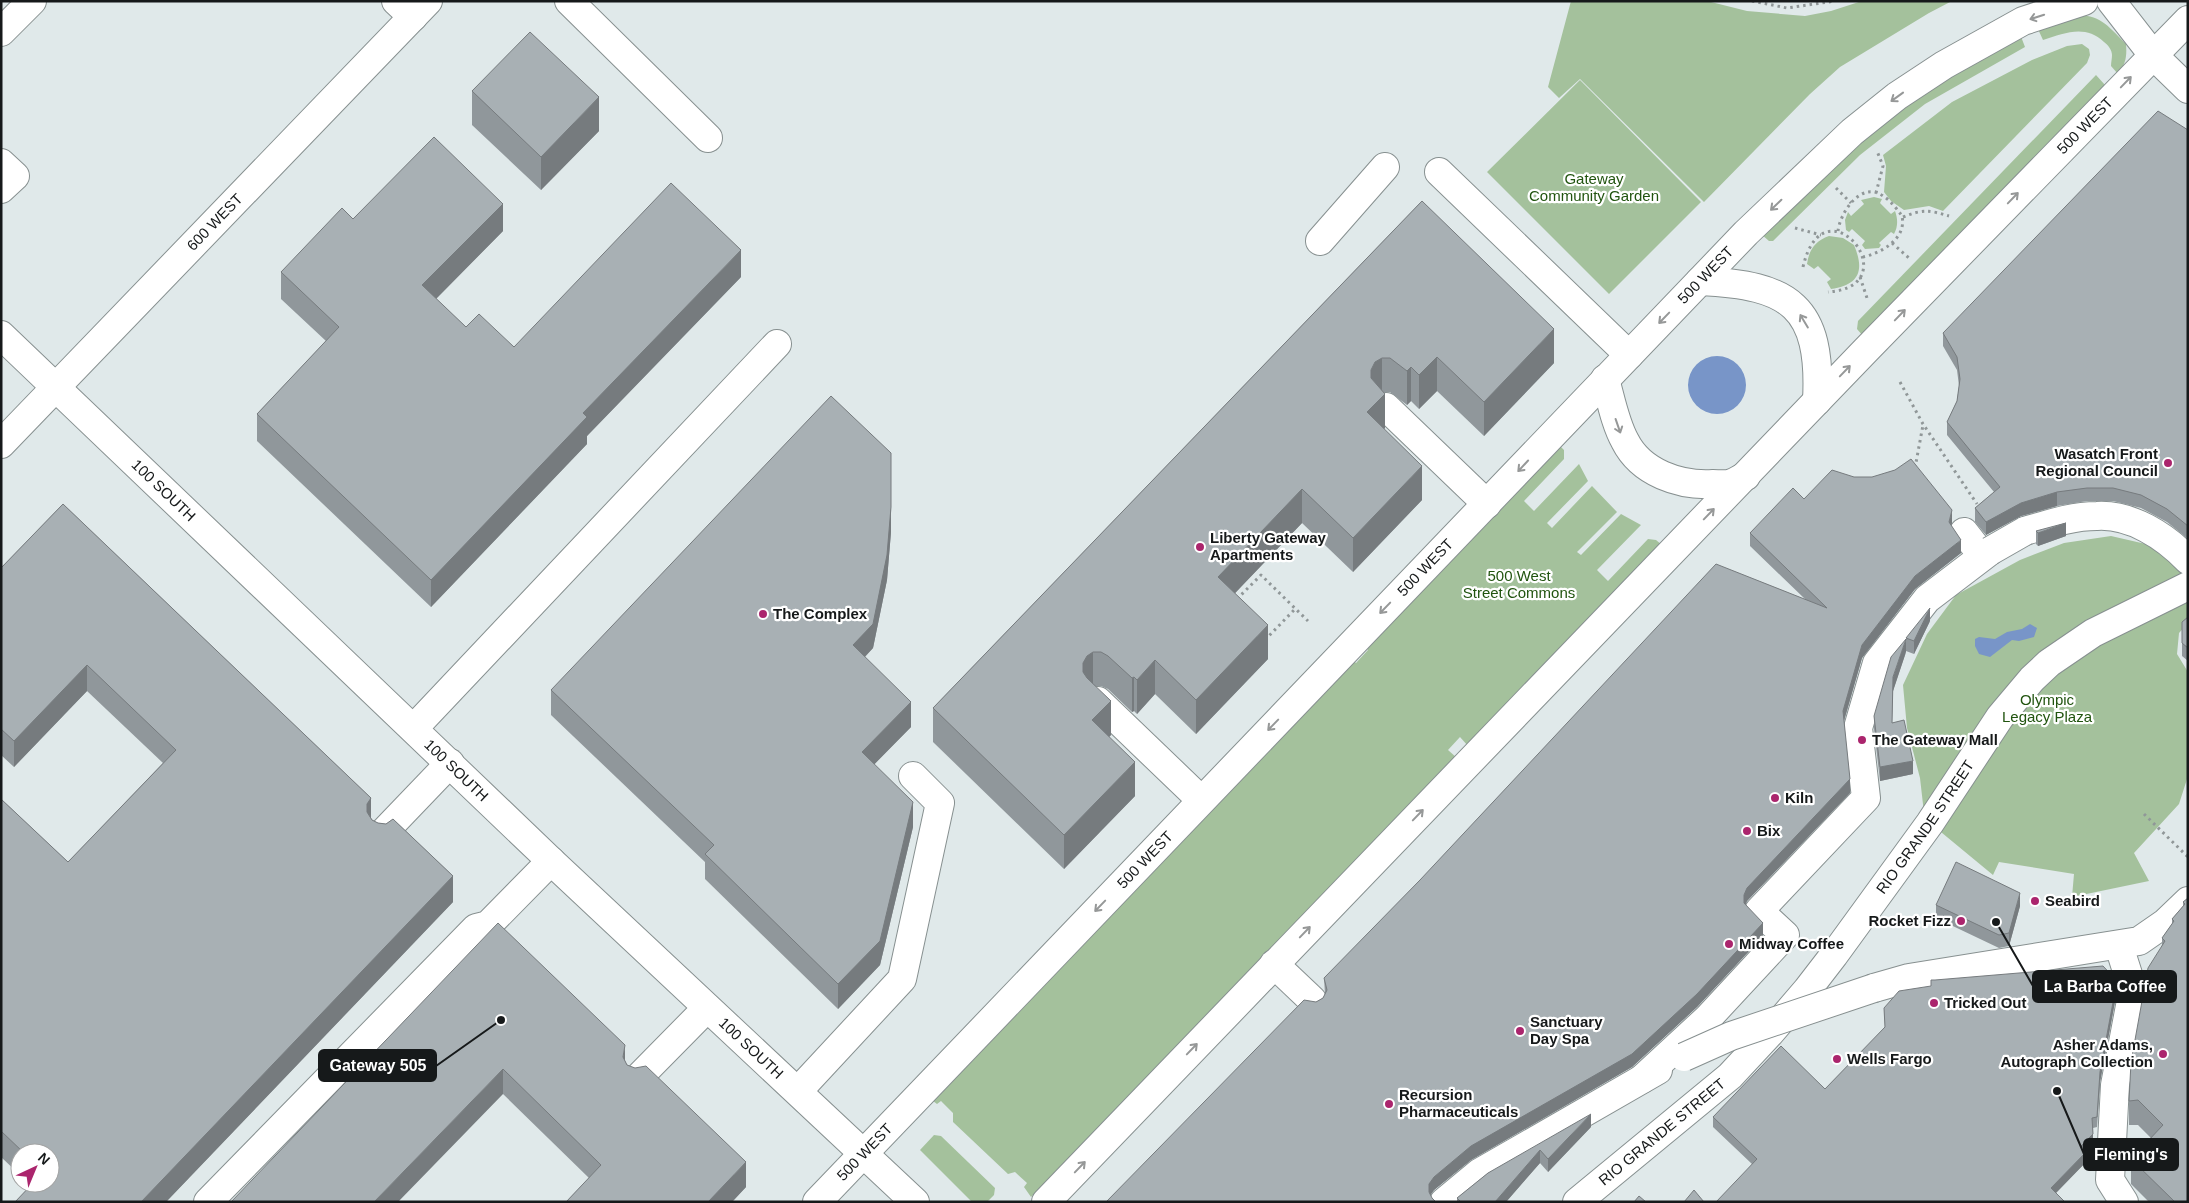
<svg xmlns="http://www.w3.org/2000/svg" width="2189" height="1203" font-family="Helvetica,sans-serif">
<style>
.green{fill:#a4c19c}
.water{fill:#7895c8}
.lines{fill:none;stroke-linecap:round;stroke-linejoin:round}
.minor-casing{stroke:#879090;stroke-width:30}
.path{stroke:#909798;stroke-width:3;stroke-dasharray:2.5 4;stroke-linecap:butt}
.minor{stroke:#fff;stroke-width:28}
.minor-bridge-casing{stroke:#879090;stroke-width:30;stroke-linecap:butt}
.minor-bridge{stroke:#fff;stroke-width:28}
.wall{fill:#90979b}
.shaded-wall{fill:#767b7e}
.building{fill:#a8b0b4;stroke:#767b7e}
.oneway{stroke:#969898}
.poi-dot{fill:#ab256d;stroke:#fff;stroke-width:2}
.labels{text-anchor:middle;stroke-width:4.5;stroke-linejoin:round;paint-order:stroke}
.street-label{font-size:15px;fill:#16191a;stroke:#fff}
.park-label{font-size:15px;fill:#21540f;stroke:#fff}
.poi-label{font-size:15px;font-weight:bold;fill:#16191a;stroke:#fff;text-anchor:start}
.leader{fill:none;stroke:#16191a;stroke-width:2}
.callout-dot{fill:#16191a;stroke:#fff;stroke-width:2}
.callout{fill:#16191a;stroke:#16191a;stroke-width:2}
.callout-label{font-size:16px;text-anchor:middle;font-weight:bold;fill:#fff}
</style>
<rect width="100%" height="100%" fill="#e0e9ea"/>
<!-- green -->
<path class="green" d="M1571 1H1707L1747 11 1805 16 1831 11 1862 1H1952L1929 13 1840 67 1810 94 1704 202 1580 79 1559 98 1548 87Z
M2072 14C2102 16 2105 23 2126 44 2127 56 2126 64 2118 74L2111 66C2111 62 2112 59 2112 55 2112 50 2108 45 2104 42 2085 24 2065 33 2043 40L2037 27Z
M2020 34 2025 47 1925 104 1860 155 1773 241H1769L1761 234 1884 115Z
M2082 44 2089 49 2090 55 2087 63 1943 211 1929 206 1904 210 1891 201 1884 192 1886 166 1883 155 1952 102 2032 60 2067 46Z
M2096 75 2105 85 1863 336 1857 329 1858 321Z
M1580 80 1701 202 1609 294 1487 172Z
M1874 197 1882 199 1880 203 1891 214 1895 211C1898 219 1898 227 1894 234L1891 232 1879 243 1881 245 1879 248 1865 249 1862 245 1865 241 1852 229 1849 232 1846 230 1845 220 1848 212 1851 216 1864 204 1861 200Z
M1829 236 1843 238 1854 245C1865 271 1859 285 1831 289L1827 282 1831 279 1818 266 1814 269 1807 264C1809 250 1815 241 1829 236Z
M1558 444 1564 450V459L1524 501 1534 511 1579 464 1588 481 1547 523 1552 528 1592 486 1617 512 1577 552 1581 555 1621 514 1641 525 1597 570 1608 581 1648 539 1656 540 1662 545 1468 746 1460 737 1448 750 1457 758 1031 1197 1024 1187 1027 1183 1015 1172 1008 1174 953 1122V1113L941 1101 937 1104 928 1097 1351 659 1356 663 1368 650 1364 645Z
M2111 536 2150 545 2188 577V623L2179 633 2177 654 2188 672V776L2179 804 2134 853 2149 881 2072 897 2074 874 1999 862 1993 875 1930 823 1924 813 1920 778 1907 728 1903 685 1927 634 1956 595 2020 560 2064 543Z
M934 1135 941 1136 995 1188 994 1195 987 1202H972L920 1150Z"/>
<!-- water -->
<path class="water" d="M1688 385a29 29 0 1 1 58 0a29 29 0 1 1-58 0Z
M2030 624 2037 628 2034 637 2019 641 2012 640 1990 657 1979 654 1975 646V639L1979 637 1995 639 2007 632 2022 629Z"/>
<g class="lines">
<defs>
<g id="minor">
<path d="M396 1 413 17"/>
<path d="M569 1 708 138"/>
<path d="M2111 1 2153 55 2188 89"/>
<path d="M1 32 32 1"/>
<path d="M1 163 15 176 1 189"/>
<path d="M1439 172 1629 355"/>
<path d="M1320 241 1385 167"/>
<path d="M1700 281C1790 285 1822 306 1817 401"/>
<path id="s1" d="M1 335 551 861 915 1202"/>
<path d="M1605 379C1611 400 1615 423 1625 441 1641 473 1680 486 1713 484 1719 484 1727 485 1732 483 1737 481 1741 478 1746 476"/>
<path d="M1386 407 1487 504"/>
<path id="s2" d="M1 444 428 1"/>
<path d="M2025 531C2049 524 2072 516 2097 516 2131 514 2165 536 2188 560"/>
<path d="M1964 532 1982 555"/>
<path d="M1098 701 1201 800"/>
<path d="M414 728 777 344"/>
<path d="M382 834 450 763"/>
<path d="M2119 946 2133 990 2115 1085 2110 1180 2124 1202"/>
<path d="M1274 964 1312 1000"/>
<path d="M1874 988 1909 978 2139 941 2165 923 2188 901"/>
<path d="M638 1078 707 1008"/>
<path d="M1642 1079 1708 1018 1785 935 1759 911 1866 798 1858 728 1877 663 1927 599 1990 551"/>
<path d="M798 1091 902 979 940 803 913 776"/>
<path d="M208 1202 476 928 488 925 551 861"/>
<path id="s3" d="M817 1202 1746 233 1852 132 1897 96 1944 65 2023 21 2084 1"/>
<path id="s4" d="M1046 1202 1866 350 2188 20"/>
<path d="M1444 1202 1479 1173 1658 1070"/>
<path id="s5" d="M1577 1202 1730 1076 1770 1033 1807 990 1834 955 1930 823 2000 717 2032 679 2049 663 2093 633 2188 586"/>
</g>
</defs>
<!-- minor casing -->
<use href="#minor" class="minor-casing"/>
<!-- path -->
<path class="path" d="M1752 1 1787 8 1835 1
M1836 188 1851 203
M1876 193 1883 166 1877 151
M1903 217C1923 209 1929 210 1949 216
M1795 228 1821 235
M1838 231C1840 213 1861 180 1883 196 1890 200 1897 209 1902 216 1907 239 1881 253 1863 257
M1892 243 1909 258
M1803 267C1824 176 1912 286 1828 292
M1860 277 1868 301
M1900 382 1923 424 1977 504
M1915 468 1923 425
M1237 599 1261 575 1308 621
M1265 640 1295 609
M2144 814 2188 857"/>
<!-- minor -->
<use href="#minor" class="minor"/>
<defs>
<path id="minor-bridge" d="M1990 551 2025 531
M1684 1057 1731 1036 1874 988"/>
</defs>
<!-- minor-bridge casing -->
<use href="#minor-bridge" class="minor-bridge-casing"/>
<!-- minor-bridge -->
<use href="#minor-bridge" class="minor-bridge"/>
</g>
<!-- wall -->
<path class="wall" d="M472 91 599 131 541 190 472 125Z
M2188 130V539L2167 522 2141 508 2113 501H2087L2057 506 2021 516 1986 535 1975 522V508L1994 492 1947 435V422L1957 401 1959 386 1957 370 1943 346V333Z
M1422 201 1554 363 1484 436 1437 391 1419 409 1411 401 1407 405 1390 392H1383L1385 428 1384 429 1422 500 1353 572 1302 523 1235 593 1268 659 1196 734 1155 694 1137 714 1134 711 1132 712 1108 689 1101 686H1095L1111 735 1109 737 1135 796 1064 869 933 742V708Z
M353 219 503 231 436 299 466 327 514 347 741 277 587 436V444L431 607 257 441V414L326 341 281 299V272Z
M1804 499 1952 523 1951 525 1961 553 1915 589 1862 658 1844 721 1850 793 1747 901 1746 904 1763 936 1697 1007 1632 1067 1471 1160 1434 1190 1430 1195 1106 1202 1316 1002 1323 998 1325 994 1324 978 1805 599 1750 546V533Z
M63 504 371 798V818L372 820 378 823 386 824 393 819 453 876V902L166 1202H15L31 1186 28 1183H50V1153H20V1175L1 1157V799L68 862 163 763 87 691 14 767 1 755V568Z
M2036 531 2066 536 2038 546 2036 544Z
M891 532 887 580 873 648 865 657 911 727 874 764 913 827 880 965 838 1009 705 879V862L551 715V690Z
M2188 617V661L2182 656V622Z
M1930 621 1914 654 1906 651V638Z
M1906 652 1893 691 1892 723 1913 774 1880 781 1874 729V716Z
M2188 898V1202H2149L2131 1184V1159L2151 1138 2138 1125H2129V1101L2162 945V938L2172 924V919L2183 906V902Z
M1936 905 2020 906 2009 946 1999 948 1936 918Z
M498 923 625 1061 627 1065 746 1187 732 1202H566L589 1178 503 1094Z
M2117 991 2100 1082 2097 1127 2093 1128V1144L2086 1151 2087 1161 2056 1193 1752 1164 1713 1127V1117L1825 1089 1885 1028 1884 1008Z
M1591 1127 1548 1172 1540 1163 1506 1202H1457V1198L1488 1173Z"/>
<!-- shaded-wall -->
<path class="shaded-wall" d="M599 97V131L541 190V157Z
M503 204V231L422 313V285Z
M741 250V277L587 436V444L431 607V580L583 413Z
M1554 329V363L1484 436V402Z
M1437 357V391L1419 409V375Z
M1382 358V392L1371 404V370L1375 362Z
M1411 367V401L1407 405V371Z
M1385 394V428L1367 446V412Z
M1422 466V500L1353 572V538Z
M1302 489V523L1218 611V577Z
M2057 492V506L2021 516 1986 535V522L2021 503Z
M891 507V532L887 580 873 648 853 669V645Z
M1952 510V523L1949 535V522Z
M2066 523V536L2038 546V533Z
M1961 540V553L1915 589 1862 658 1843 724V711L1862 645 1915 576Z
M1930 608V621L1914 654V641Z
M1268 625V659L1196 734V700Z
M1906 639V652L1893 691V677Z
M1093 652V686L1083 697V663L1087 656Z
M1155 660V694L1137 714V680Z
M87 665V691L14 767V741Z
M1134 677V711L1132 712V678Z
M1111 701V735L1092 754V720Z
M911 702V727L862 777V752Z
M1913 761V774L1880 781V767Z
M1135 762V796L1064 869V835Z
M1850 779V793L1747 901 1744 908V895L1747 888Z
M371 798V823L367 830V804Z
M913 802V827L880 965 838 1009V984Z
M453 876V902L166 1202H141Z
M2020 893V906L2009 946V933Z
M1763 923V936L1697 1007 1632 1067 1471 1160 1434 1190 1429 1197V1202V1184L1434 1177 1471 1146Z
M2117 981V991L2100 1082 2097 1127 2100 1072Z
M625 1045V1070L623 1057Z
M503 1069V1094L398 1202H374Z
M1591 1114V1127L1548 1172V1159Z
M2093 1134V1144L2081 1156V1146Z
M1540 1150V1163L1506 1202H1495Z
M2087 1151V1161L2051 1198V1188Z
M746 1162V1187L732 1202H708Z"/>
<!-- building -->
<path class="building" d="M530 32 599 97 541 157 472 91Z
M2158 111 2188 130V526L2167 509 2141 495 2113 488H2087L2057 492 2021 503 1986 522 1975 508 2000 487 1947 422 1957 401 1960 379 1957 357 1943 333Z
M434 137 503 204 422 285 466 327 479 314 514 347 671 183 741 250 583 413 587 417 431 580 257 414 339 327 281 272 342 208 353 219Z
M1422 201 1554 329 1484 402 1437 357 1419 375 1411 367 1407 371 1390 358H1382L1375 362 1371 370V378L1385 394 1367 412 1422 466 1353 538 1302 489 1218 577 1268 625 1196 700 1155 660 1137 680 1134 677 1132 678 1108 656 1101 652H1093L1087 656 1083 663V672L1087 678 1111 701 1092 720 1135 762 1064 835 933 708Z
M831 396 891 453V507L887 555 873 624 853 645 911 702 862 752 913 802 880 941 838 984 705 854 714 845 551 690Z
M1911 459 1952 510 1949 522 1961 540 1915 576 1862 645 1843 711 1850 779 1747 888 1744 895V903L1763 923 1697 994 1632 1054 1471 1146 1434 1177 1429 1184V1192L1432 1198 1436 1202H1106L1304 1000 1316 1002 1323 998 1327 990 1324 978 1420 880 1716 564 1827 608 1750 533 1793 488 1804 499 1832 470 1854 477H1872L1895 470Z
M63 504 371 798 367 804V812L372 820 378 823 386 824 393 819 453 876 141 1202H15L33 1183H50V1153H24L1 1131V799L68 862 176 750 87 665 14 741 1 729V568Z
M2066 523 2038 533 2036 531Z
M1930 608 1914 641 1906 638Z
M2188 617V648L2182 643V622Z
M1906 639 1893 677 1892 723 1904 720 1913 761 1880 767 1874 716 1891 657Z
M1956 862 2020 893 2009 933 1999 935 1936 905Z
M2188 898V1202H2175L2131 1159 2163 1125 2138 1100 2129 1101 2131 1062 2148 968 2165 941 2162 938 2174 921 2172 919 2185 904 2183 902Z
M498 923 625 1045 623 1057 627 1065 635 1068 646 1066 746 1162 708 1202H566L601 1165 503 1069 374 1202H231Z
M2103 966 2117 981 2100 1072 2097 1117 2092 1118 2093 1134 2081 1146 2087 1151 2051 1188 2065 1202H1716L1757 1159 1713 1117 1781 1046 1825 1089 1885 1027 1884 1008 1899 991 1931 986V980H1935Z
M1591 1114 1548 1159 1540 1150 1495 1202H1461L1457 1198 1488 1173Z
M1694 1190 1704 1202H1684Z
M1639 1196 1646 1202H1634Z"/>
<!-- one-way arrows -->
<defs><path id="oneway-shaft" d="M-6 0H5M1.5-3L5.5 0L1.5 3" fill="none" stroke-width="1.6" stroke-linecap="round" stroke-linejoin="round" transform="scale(1.25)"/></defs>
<g class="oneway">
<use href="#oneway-shaft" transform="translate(2037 17) rotate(162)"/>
<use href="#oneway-shaft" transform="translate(2126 82) rotate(-46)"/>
<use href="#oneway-shaft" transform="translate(1897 97) rotate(144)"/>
<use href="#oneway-shaft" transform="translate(2013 198) rotate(-46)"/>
<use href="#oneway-shaft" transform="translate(1776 205) rotate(136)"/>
<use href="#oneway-shaft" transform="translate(1900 315) rotate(-46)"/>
<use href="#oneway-shaft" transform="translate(1664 318) rotate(134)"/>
<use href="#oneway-shaft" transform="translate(1804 321) rotate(-121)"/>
<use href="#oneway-shaft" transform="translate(1845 371) rotate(-46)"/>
<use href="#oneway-shaft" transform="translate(1618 426) rotate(71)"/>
<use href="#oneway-shaft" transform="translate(1523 466) rotate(133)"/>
<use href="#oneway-shaft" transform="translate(1709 514) rotate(-46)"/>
<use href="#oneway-shaft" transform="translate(1385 608) rotate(134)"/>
<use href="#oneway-shaft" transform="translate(1273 725) rotate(134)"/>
<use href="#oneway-shaft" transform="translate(1418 815) rotate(-46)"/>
<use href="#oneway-shaft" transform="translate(1100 906) rotate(134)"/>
<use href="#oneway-shaft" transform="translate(1305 932) rotate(-46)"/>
<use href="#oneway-shaft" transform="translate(1192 1049) rotate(-46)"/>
<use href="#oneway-shaft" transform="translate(1080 1167) rotate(-46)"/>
</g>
<!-- markers -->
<g class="poi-dot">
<circle cx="2168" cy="463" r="5"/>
<circle cx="1200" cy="547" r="5"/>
<circle cx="763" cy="614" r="5"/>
<circle cx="1862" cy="740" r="5"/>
<circle cx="1775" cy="798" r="5"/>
<circle cx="1747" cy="831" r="5"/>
<circle cx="2035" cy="901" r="5"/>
<circle cx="1961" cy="921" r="5"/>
<circle cx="1729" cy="944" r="5"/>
<circle cx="1934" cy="1003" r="5"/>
<circle cx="1520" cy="1031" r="5"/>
<circle cx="2163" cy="1054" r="5"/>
<circle cx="1837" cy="1059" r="5"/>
<circle cx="1389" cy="1104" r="5"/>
</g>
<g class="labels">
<!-- street labels -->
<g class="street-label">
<text dy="5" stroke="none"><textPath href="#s4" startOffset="1496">500 WEST</textPath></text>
<text dy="5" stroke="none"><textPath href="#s2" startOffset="308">600 WEST</textPath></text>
<text dy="5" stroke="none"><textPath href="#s3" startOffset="1284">500 WEST</textPath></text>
<text dy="5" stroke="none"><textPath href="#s1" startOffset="225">100 SOUTH</textPath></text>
<text dy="5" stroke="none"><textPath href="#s3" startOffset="879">500 WEST</textPath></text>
<text dy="5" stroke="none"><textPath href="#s1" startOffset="630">100 SOUTH</textPath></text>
<text dy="5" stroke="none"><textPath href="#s5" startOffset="515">RIO GRANDE STREET</textPath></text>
<text dy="5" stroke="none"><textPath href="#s3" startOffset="474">500 WEST</textPath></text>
<text dy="5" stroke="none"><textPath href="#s1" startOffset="1035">100 SOUTH</textPath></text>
<text dy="5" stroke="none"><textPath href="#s5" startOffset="110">RIO GRANDE STREET</textPath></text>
<text dy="5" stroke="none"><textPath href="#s3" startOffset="69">500 WEST</textPath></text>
</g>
<!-- park labels -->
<g class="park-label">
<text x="1594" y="184">Gateway<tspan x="1594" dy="17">Community Garden</tspan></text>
<text x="1519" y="581">500 West<tspan x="1519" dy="17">Street Commons</tspan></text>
<text x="2047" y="705">Olympic<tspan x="2047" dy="17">Legacy Plaza</tspan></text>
</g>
<!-- poi labels -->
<g class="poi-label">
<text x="2158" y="459" text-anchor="end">Wasatch Front<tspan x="2158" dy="17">Regional Council</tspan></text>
<text x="1210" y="543">Liberty Gateway<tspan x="1210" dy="17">Apartments</tspan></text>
<text x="773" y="619">The Complex</text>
<text x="1872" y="745">The Gateway Mall</text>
<text x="1785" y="803">Kiln</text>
<text x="1757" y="836">Bix</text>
<text x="2045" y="906">Seabird</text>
<text x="1951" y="926" text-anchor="end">Rocket Fizz</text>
<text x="1739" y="949">Midway Coffee</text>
<text x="1944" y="1008">Tricked Out</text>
<text x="1530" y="1027">Sanctuary<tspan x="1530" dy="17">Day Spa</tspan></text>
<text x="2153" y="1050" text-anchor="end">Asher Adams,<tspan x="2153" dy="17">Autograph Collection</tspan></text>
<text x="1847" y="1064">Wells Fargo</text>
<text x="1399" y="1100">Recursion<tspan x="1399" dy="17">Pharmaceuticals</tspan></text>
</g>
</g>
<!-- callouts -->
<path class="leader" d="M1996 922L2033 986M501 1020L436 1066M2057 1091L2084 1154"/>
<g class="callout-dot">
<circle cx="1996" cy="922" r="5"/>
<circle cx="501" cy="1020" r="5"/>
<circle cx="2057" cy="1091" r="5"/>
</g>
<g class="callout">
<rect x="2033" y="971" width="143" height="31" rx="5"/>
<rect x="319" y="1050" width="117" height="31" rx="5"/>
<rect x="2084" y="1139" width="94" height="31" rx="5"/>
</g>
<g class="callout-label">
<text x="2105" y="992">La Barba Coffee</text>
<text x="378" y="1071">Gateway 505</text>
<text x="2131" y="1160">Fleming's</text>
</g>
<!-- border -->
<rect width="2189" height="1203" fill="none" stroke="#16191a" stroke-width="5"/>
<!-- north arrow -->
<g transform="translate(35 1168) rotate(44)"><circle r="24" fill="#ffffff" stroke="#a2a3a3"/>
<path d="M0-4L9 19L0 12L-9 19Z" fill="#ab256d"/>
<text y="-8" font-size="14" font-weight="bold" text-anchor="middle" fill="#16191a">N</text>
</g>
</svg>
